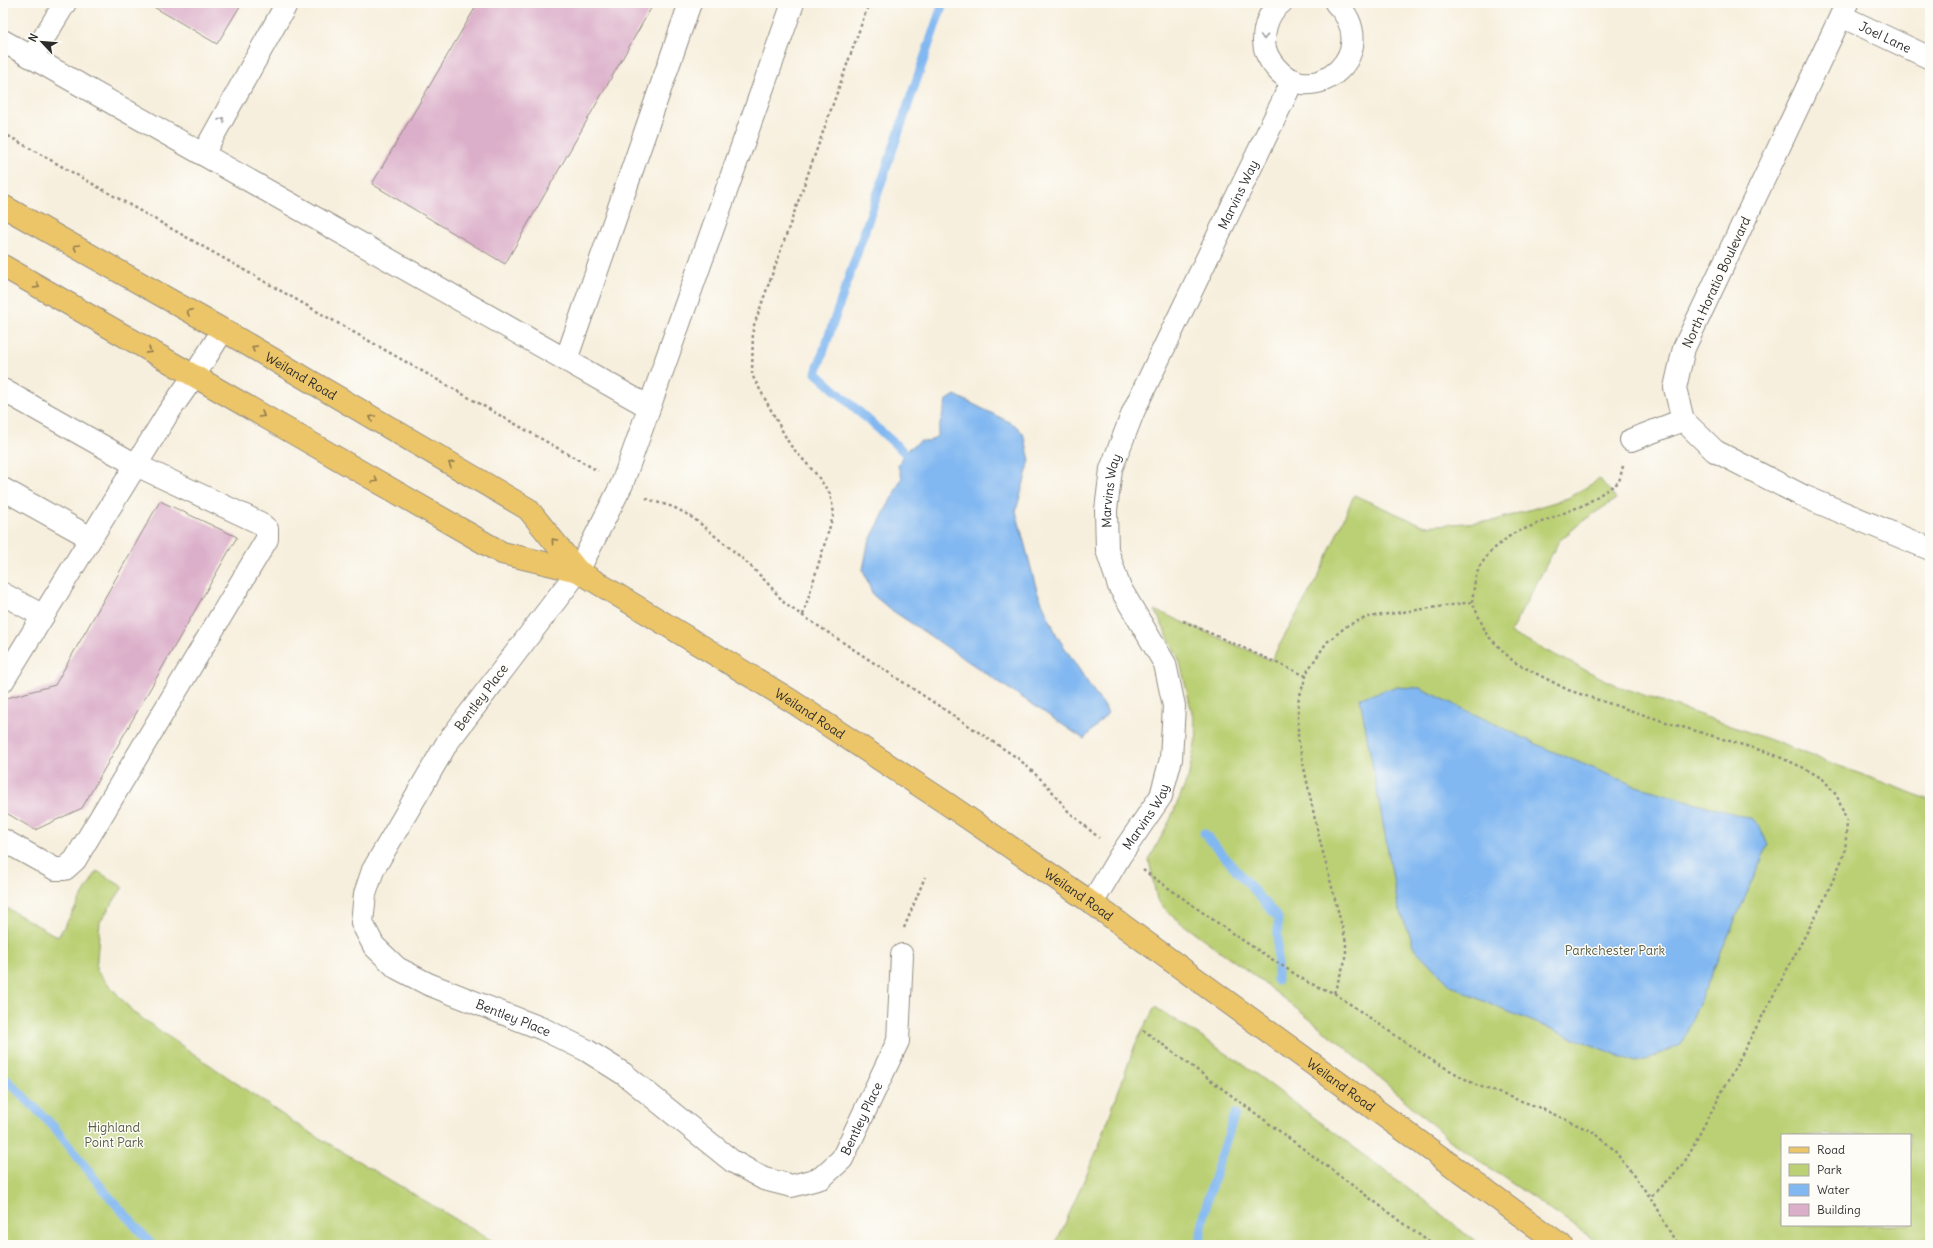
<svg xmlns="http://www.w3.org/2000/svg" width="1933" height="1248" font-family="Delius,sans-serif">
<style>
.green{fill:#bbd074;stroke:#737e50;fill-rule:evenodd}
.water{fill:#82b8f1;stroke:#56728e}
.lines{fill:none;stroke-linecap:round;stroke-linejoin:round}
.stream{stroke:#82b8f1;stroke-width:9}
.building{fill:#dbaec9}
.minor-casing{stroke:#918d84;stroke-width:24}
.major-casing{stroke:#918d84;stroke-width:24}
.path{stroke:#918d84;stroke-width:2.5;stroke-dasharray:3 3;stroke-linecap:butt}
.minor{stroke:#fff;stroke-width:22}
.major{stroke:#edc569;stroke-width:22}
.oneway{stroke:#a0a0a0}
.oneway2{stroke:#8c784a}
.labels{text-anchor:middle;stroke-width:3;stroke-linejoin:round;paint-order:stroke}
.street-label{font-size:13px;fill:#2b2b2b;stroke:#fdfcf7}
.park-label{font-size:13px;fill:#565d41;stroke:#fdfcf7}
</style>
<rect width="100%" height="100%" fill="#fdfcf7"/>
<filter id="ink" filterUnits="userSpaceOnUse"><feTurbulence type="fractalNoise" baseFrequency=".025" numOctaves="2"/><feDisplacementMap in="SourceGraphic" scale="8" xChannelSelector="R" yChannelSelector="G"/><feConvolveMatrix kernelMatrix="1 2 1 2 8 2 1 2 1" color-interpolation-filters="sRGB"/></filter>
<filter id="wash" filterUnits="userSpaceOnUse"><feTurbulence type="fractalNoise" baseFrequency=".012" numOctaves="4" result="noise"/><feDisplacementMap in="SourceGraphic" scale="16" xChannelSelector="R" yChannelSelector="G"/><feGaussianBlur stdDeviation="0.9" result="paint"/><feColorMatrix in="noise" values="0 0 0 0 0 0 0 0 0 0 0 0 0 0 0 0 0 1.4 0 .05"/><feComposite in="paint" operator="in"/></filter>
<g filter="url(#wash)">
<rect width="100%" height="100%" fill="#f7efdd"/>
<!-- green -->
<path class="green" d="M1600 479 1616 499 1584 520 1559 541 1510 633 1618 686 1754 734 1930 800V1245H1601L1452 1142 1339 1042 1248 971 1173 917 1157 900 1149 860 1170 820 1188 778 1197 734 1180 662 1155 610 1271 660 1318 577 1354 495 1424 526 1493 521 1568 498ZM1782 1135H1910V1225H1782Z
M97 871 123 887 100 922 96 970 134 1013 296 1124 499 1245H3V906L58 937Z
M1155 1007 1241 1063 1411 1190 1479 1245H1054L1060 1235 1098 1148 1135 1045Z"/>
<!-- water -->
<path class="water" d="M955 395 1015 425 1023 433 1030 460 1016 511 1037 591 1057 636 1108 713 1084 739 890 609 873 595 863 570 868 544 902 478 898 466 904 452 921 441 928 442 937 436 946 401Z
M1395 687 1420 688 1547 749 1636 786 1753 819 1760 827 1768 845 1681 1044 1648 1059 1635 1062 1496 1007 1450 985 1416 950 1398 906 1360 698Z"/>
<g class="lines">
<!-- stream -->
<path class="stream" d="M904 452 816 373 943 3
M1204 833 1278 918 1277 980
M3 1076 54 1127 106 1193 152 1245
M1200 1245C1203 1201 1222 1156 1235 1114"/>
</g>
<g id="blocks">
<!-- building -->
<path class="building" d="M147 3H242L217 44Z
M478 3H654L505 264 372 184Z
M160 501 237 537 82 808 35 830 3 811V699L55 685Z"/>
</g>
</g>
<g filter="url(#ink)">
<use href="#blocks" fill-opacity="0" stroke="#918d84" stroke-width="1"/>
<g class="lines">
<defs>
<g id="minor">
<path id="s1" d="M793 3 622 484 578 571 447 743 373 870 365 894 362 923 374 946 397 968 428 984 543 1029 586 1050 624 1074 732 1161 764 1179 792 1186 821 1178 842 1159 898 1041 902 955"/>
<path d="M1281 3C1269 11 1264 27 1264 41 1264 51 1269 60 1276 68 1313 112 1385 52 1336 3"/>
<path d="M1847 3 1684 348 1675 388 1683 420 1715 451 1803 496 1930 549"/>
<path id="s2" d="M1841 16 1930 58"/>
<path d="M3 41 649 407"/>
<path d="M32 57 65 3"/>
<path d="M203 154 287 3"/>
<path d="M566 360 690 3"/>
<path d="M3 390 136 465 260 523 267 529V539L75 860 65 869H55L3 840"/>
<path d="M1631 440 1683 420"/>
<path d="M3 489 91 538"/>
<path d="M3 594 43 616"/>
<path d="M3 681 168 413 194 376 223 330"/>
<path id="s3" d="M1092 903 1120 856 1161 796 1171 759 1174 706 1165 664 1119 586 1107 550 1106 510 1111 469 1134 410 1293 80"/>
</g>
<g id="major">
<path id="s4" d="M3 206 223 330 528 509 578 571"/>
<path id="s5" d="M3 266 502 553 578 571 790 700 946 803 1092 903 1561 1245"/>
</g>
</defs>
<!-- minor casing -->
<use href="#minor" class="minor-casing"/>
<!-- major casing -->
<use href="#major" class="major-casing"/>
<!-- path -->
<path class="path" d="M3 133 598 471
M1623 466 1619 482 1586 504 1512 534 1490 552 1479 567 1475 580 1472 602 1487 635 1514 662 1568 690 1669 723 1770 753 1802 767 1823 779 1837 796 1847 822 1845 853 1823 902 1683 1165 1650 1197
M646 498C656 503 666 504 675 508 690 515 703 525 715 536 742 557 764 577 785 604L1019 759 1047 785 1068 811 1099 838
M803 615 834 513 830 494 817 475 790 445 752 375 753 328 869 3
M1183 621 1306 676
M1143 870 1236 936 1309 983 1334 993 1428 1058 1476 1085 1538 1107 1595 1133 1614 1150 1650 1197 1674 1239 1680 1245
M904 928 925 877
M1334 993 1346 958V942L1317 829 1298 739V701L1308 670 1327 642 1348 625 1368 617 1472 602
M1143 1030 1433 1245"/>
<!-- minor -->
<use href="#minor" class="minor"/>
<!-- major -->
<use href="#major" class="major"/>
</g>
<!-- one-way arrows -->
<defs><path id="oneway-chevron" d="M-2-3.5L2.5 0L-2 3.5" fill="none" stroke-width="1.6" stroke-linecap="round" stroke-linejoin="round"/></defs>
<g class="oneway">
<use href="#oneway-chevron" transform="translate(1264 37) rotate(92)"/>
<use href="#oneway-chevron" transform="translate(222 120) rotate(-61)"/>
</g>
<g class="oneway2">
<use href="#oneway-chevron" transform="translate(76 247) rotate(-150)"/>
<use href="#oneway-chevron" transform="translate(37 286) rotate(30)"/>
<use href="#oneway-chevron" transform="translate(189 312) rotate(-151)"/>
<use href="#oneway-chevron" transform="translate(254 348) rotate(-150)"/>
<use href="#oneway-chevron" transform="translate(149 351) rotate(30)"/>
<use href="#oneway-chevron" transform="translate(262 415) rotate(30)"/>
<use href="#oneway-chevron" transform="translate(372 418) rotate(-150)"/>
<use href="#oneway-chevron" transform="translate(451 464) rotate(-150)"/>
<use href="#oneway-chevron" transform="translate(375 480) rotate(30)"/>
<use href="#oneway-chevron" transform="translate(554 541) rotate(-130)"/>
</g>
</g>
<g class="labels">
<!-- street labels -->
<g class="street-label">
<text dy="5" stroke="none"><textPath href="#s2" startOffset="49">Joel Lane</textPath></text>
<text dy="5" stroke="none"><textPath href="#s3" startOffset="774">Marvins Way</textPath></text>
<text transform="translate(1716 282) rotate(-65)" y="5">North Horatio Boulevard</text>
<text dy="5" stroke="none"><textPath href="#s4" startOffset="343">Weiland Road</textPath></text>
<text dy="5" stroke="none"><textPath href="#s3" startOffset="450">Marvins Way</textPath></text>
<text transform="translate(481 697) rotate(-53)" y="5">Bentley Place</text>
<text dy="5" stroke="none"><textPath href="#s5" startOffset="926">Weiland Road</textPath></text>
<text dy="5" stroke="none"><textPath href="#s3" startOffset="102">Marvins Way</textPath></text>
<text dy="5" stroke="none"><textPath href="#s5" startOffset="1250">Weiland Road</textPath></text>
<text dy="5" stroke="none"><textPath href="#s1" startOffset="1210">Bentley Place</textPath></text>
<text dy="5" stroke="none"><textPath href="#s5" startOffset="1574">Weiland Road</textPath></text>
<text dy="5" stroke="none"><textPath href="#s1" startOffset="1642">Bentley Place</textPath></text>
</g>
<!-- park labels -->
<g class="park-label">
<text x="1615" y="955">Parkchester Park</text>
<text x="114" y="1132">Highland<tspan x="114" dy="15">Point Park</tspan></text>
</g>
</g>
<!-- margin -->
<rect width="1933" height="1248" fill="none" stroke="#fdfcf7" stroke-width="16"/>
<!-- legend -->
<rect x="1781" y="1134" width="130" height="92" fill="#fdfcf7" stroke="#a9a8a5"/>
<rect x="1789" y="1147" width="20" height="6" fill="#edc569" stroke="#a9a8a5"/>
<text x="1817" y="1154" font-size="12" fill="#2b2b2b">Road</text>
<rect x="1789" y="1164" width="20" height="12" fill="#bbd074" stroke="#a9a8a5"/>
<text x="1817" y="1174" font-size="12" fill="#2b2b2b">Park</text>
<rect x="1789" y="1184" width="20" height="12" fill="#82b8f1" stroke="#a9a8a5"/>
<text x="1817" y="1194" font-size="12" fill="#2b2b2b">Water</text>
<rect x="1789" y="1204" width="20" height="12" fill="#dbaec9" stroke="#a9a8a5"/>
<text x="1817" y="1214" font-size="12" fill="#2b2b2b">Building</text>
<!-- north arrow -->
<g transform="translate(42 42) rotate(296)" stroke="#fdfcf7" stroke-width="3" paint-order="stroke">
<path d="M0-3L7 15L0 10L-7 15Z" fill="#2b2b2b"/>
<text y="-6" font-size="11" font-weight="bold" text-anchor="middle" fill="#2b2b2b">N</text>
</g>
</svg>
